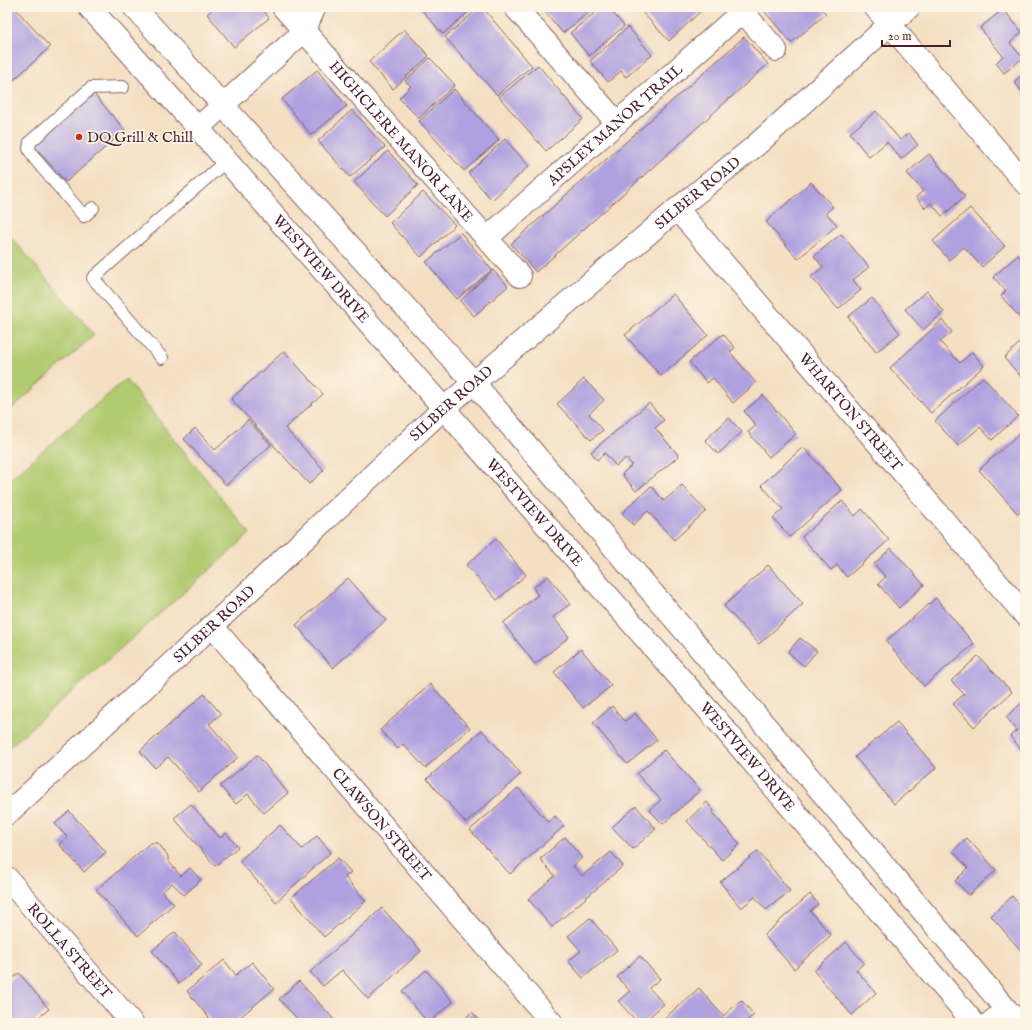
<svg xmlns="http://www.w3.org/2000/svg" width="1032" height="1030" font-family="'IM FELL English',serif">
<style>
.green{fill:#b1cb71;stroke:#7e754e}
.building{fill:#afa1df}
.lines{fill:none;stroke-linecap:round;stroke-linejoin:round}
.service-casing{stroke:#866260;stroke-width:14}
.minor-casing{stroke:#866260;stroke-width:24}
.tertiary-casing{stroke:#866260;stroke-width:24}
.secondary-casing{stroke:#866260;stroke-width:24}
.service{stroke:#fff;stroke-width:12}
.minor{stroke:#fff;stroke-width:22}
.tertiary{stroke:#fff;stroke-width:22}
.secondary{stroke:#fff;stroke-width:22}
.poi-dot{fill:#c8321e;stroke:#fcf5e5;stroke-width:1.5}
.labels{text-anchor:middle;stroke-width:3.5;stroke-linejoin:round;paint-order:stroke}
.street-label{font-size:15px;fill:#4a1f2b;stroke:#fcf5e5}
.poi-label{font-size:15px;fill:#4a1f2b;stroke:#fcf5e5;text-anchor:start}
</style>
<rect width="100%" height="100%" fill="#fcf5e5"/>
<filter id="ink" filterUnits="userSpaceOnUse"><feTurbulence type="fractalNoise" baseFrequency=".025" numOctaves="2"/><feDisplacementMap in="SourceGraphic" scale="8" xChannelSelector="R" yChannelSelector="G"/><feConvolveMatrix kernelMatrix="1 2 1 2 8 2 1 2 1" color-interpolation-filters="sRGB"/></filter>
<filter id="wash" filterUnits="userSpaceOnUse"><feTurbulence type="fractalNoise" baseFrequency=".012" numOctaves="4" result="noise"/><feDisplacementMap in="SourceGraphic" scale="16" xChannelSelector="R" yChannelSelector="G"/><feGaussianBlur stdDeviation="0.9" result="paint"/><feColorMatrix in="noise" values="0 0 0 0 0 0 0 0 0 0 0 0 0 0 0 0 0 1.4 0 .05"/><feComposite in="paint" operator="in"/></filter>
<g filter="url(#wash)">
<rect width="100%" height="100%" fill="#f4dfc3"/>
<!-- green -->
<path class="green" d="M7 232 94 335 7 413Z
M126 379 250 534 7 749V482Z"/>
<g id="blocks">
<!-- building -->
<path class="building" d="M7 7H14L50 47 7 86Z
M215 7H261L269 18 234 47 207 14Z
M419 7H474L443 34Z
M480 7H482L532 66 497 95 445 37Z
M548 7H595L563 33 544 11Z
M602 7H608L624 26 589 56 570 33Z
M640 7H705L669 41 642 12 644 11Z
M761 7H820L826 14 791 43Z
M1003 9 1022 32 1010 43 1023 58 1004 73 996 63 1003 56 980 28Z
M628 27 652 55 626 77 621 71 608 82 590 61Z
M404 29 429 56 393 89 369 62Z
M744 37 768 64 536 272 511 244Z
M430 58 455 85 419 118 399 98 411 86 405 81Z
M538 65 583 119 546 151 499 97Z
M317 70 347 106 311 135 282 99Z
M1025 72V95L1014 82Z
M454 89 499 140 464 171 419 121Z
M92 92 125 130 66 182 33 145Z
M352 110 385 147 350 177 318 141Z
M876 111 900 140 909 133 918 145 901 159 887 142 869 157 850 133Z
M505 139 529 166 492 200 468 173Z
M388 151 418 185 385 216 354 182Z
M929 154 965 196 942 216 931 203 925 208 916 197 923 191 907 173Z
M811 182 833 207 826 213 837 225 798 259 766 222Z
M423 192 455 225 421 257 390 223Z
M970 208 1005 246 982 267 964 247 949 260 933 241Z
M461 233 492 270 457 299 426 262Z
M841 234 869 267 853 280 861 290 838 309 811 277 823 267 814 256Z
M1018 255 1025 264V319L1023 321 1001 296 1006 291 993 277Z
M493 270 508 286 474 316 460 301Z
M927 291 944 312 923 330 905 309Z
M673 294 708 335 661 376 625 335Z
M872 298 900 333 876 352 848 317Z
M942 320 952 332 940 342 960 363 972 352 984 366 931 413 890 368Z
M723 334 735 348 730 352 756 383 733 403 713 378 707 383 689 362Z
M1025 338V381L1004 358Z
M284 351 323 394 285 428 324 470 309 484 231 399Z
M983 377 1018 416 992 440 980 427 958 446 935 421Z
M584 379 604 400 589 414 603 430 591 440 557 404Z
M763 395 796 434 769 457 748 432 756 426 744 411Z
M649 403 664 420 655 428 679 456 636 491 622 474 632 465 626 458 616 466 605 453 597 460 591 452Z
M729 418 742 432 718 454 705 440Z
M248 420 271 445 226 485 184 439 195 428 215 450Z
M1021 432 1025 436V508L1018 514 979 470Z
M803 447 842 490 790 537 773 518 783 509 761 485Z
M682 485 706 511 674 540 648 511 633 525 622 513 651 486 664 501Z
M842 501 855 516 862 509 889 540 847 577 837 565 831 570 802 537Z
M496 539 526 575 497 600 466 565Z
M891 548 924 585 899 608 878 584 886 577 874 564Z
M768 565 803 604 759 644 724 606Z
M548 576 570 604 553 617 569 637 535 664 503 623 538 595 533 588Z
M348 578 386 620 333 668 296 625Z
M936 598 974 644 924 686 886 641Z
M800 638 817 651 804 666 788 652Z
M581 649 611 686 583 708 554 672Z
M978 656 1012 692 974 727 953 704 964 694 951 681Z
M430 684 470 728 425 768 403 744 398 749 380 730Z
M204 694 221 714 209 724 238 757 199 792 168 757 155 768 140 751Z
M1025 700V754L1010 736 1017 730 1006 717Z
M612 706 625 721 635 713 657 740 627 764 593 723Z
M897 722 936 768 894 804 855 757Z
M482 730 521 774 466 823 427 779Z
M664 750 700 790 663 824 649 810 661 800 637 774Z
M257 755 288 793 264 813 248 794 236 804 220 786Z
M518 788 548 822 555 816 564 826 510 874 470 830Z
M707 802 714 811 712 813 740 844 722 860 687 821Z
M191 804 220 838 226 833 238 847 215 866 174 818Z
M636 806 656 829 633 849 612 827Z
M69 811 106 852 84 872 59 844 67 837 55 824Z
M280 825 302 849 317 836 331 852 276 902 239 861Z
M565 837 582 858 573 866 582 876 611 852 623 866 552 927 528 899 555 876 540 859Z
M967 838 996 870 969 895 955 881 968 868 953 851Z
M150 843H158L168 856V861L181 876 190 868 201 880 184 895 172 883 162 892 174 904 138 936 96 890Z
M758 851 790 891 766 910 755 897 741 908 720 882Z
M338 858 351 872 345 877 366 901 324 937 291 898Z
M810 894 818 904 810 911 831 935 794 969 764 935Z
M1012 896 1025 911V951L1023 953 991 916Z
M382 908 421 951 368 999 342 970 323 986 310 972Z
M590 918 617 950 583 978 568 961 581 951 568 936Z
M175 932 202 965 179 984 152 951Z
M846 942 864 963 856 970 876 993 852 1015 814 971Z
M640 956 660 979 649 988 664 1004 642 1023H638L618 1001 630 991 617 977Z
M224 960 236 975 252 962 274 989 233 1023H213L187 991Z
M426 970 453 1002 428 1023 402 991Z
M19 973 49 1009 32 1023H16L10 1015 7 1018V983Z
M299 981 337 1023H301L279 999Z
M699 988 723 1016 741 1000 754 1015 744 1023H659Z
M472 1012 482 1023H460Z"/>
</g>
</g>
<g filter="url(#ink)">
<use href="#blocks" fill-opacity="0" stroke="#866260" stroke-width="1"/>
<g class="lines">
<defs>
<path id="service" d="M93 208 84 216 35 159 29 149 30 142 91 88 123 87
M162 358 93 278 226 161"/>
<g id="minor">
<path id="s1" d="M283 7 520 276"/>
<path d="M515 7 617 123"/>
<path d="M739 7 776 50"/>
<path d="M875 7 1025 183"/>
<path d="M198 128 304 31 315 7"/>
<path id="s2" d="M677 209 1025 615"/>
<path id="s3" d="M487 238 743 11"/>
<path id="s4" d="M212 626 552 1023"/>
<path id="s5" d="M7 878 132 1023"/>
</g>
<g id="tertiary">
<path id="s6" d="M7 814 212 626 443 409 677 209 754 147 909 7"/>
</g>
<g id="secondary">
<path id="s7" d="M89 7 198 128 716 719 974 1023"/>
<path d="M134 7 474 383 1018 1023"/>
<path d="M990 1023 1006 1010"/>
</g>
</defs>
<!-- service casing -->
<use href="#service" class="service-casing"/>
<!-- minor casing -->
<use href="#minor" class="minor-casing"/>
<!-- tertiary casing -->
<use href="#tertiary" class="tertiary-casing"/>
<!-- secondary casing -->
<use href="#secondary" class="secondary-casing"/>
<!-- service -->
<use href="#service" class="service"/>
<!-- minor -->
<use href="#minor" class="minor"/>
<!-- tertiary -->
<use href="#tertiary" class="tertiary"/>
<!-- secondary -->
<use href="#secondary" class="secondary"/>
</g>
</g>
<!-- markers -->
<circle class="poi-dot" cx="79" cy="137" r="4"/>
<g class="labels">
<!-- street labels -->
<g class="street-label">
<text dy="5" stroke="none"><textPath href="#s3" startOffset="171">APSLEY MANOR TRAIL</textPath></text>
<text dy="5" stroke="none"><textPath href="#s1" startOffset="179">HIGHCLERE MANOR LANE</textPath></text>
<text dy="5" stroke="none"><textPath href="#s6" startOffset="929">SILBER ROAD</textPath></text>
<text dy="5" stroke="none"><textPath href="#s7" startOffset="350">WESTVIEW DRIVE</textPath></text>
<text dy="5" stroke="none"><textPath href="#s6" startOffset="605">SILBER ROAD</textPath></text>
<text dy="5" stroke="none"><textPath href="#s2" startOffset="267">WHARTON STREET</textPath></text>
<text dy="5" stroke="none"><textPath href="#s7" startOffset="674">WESTVIEW DRIVE</textPath></text>
<text dy="5" stroke="none"><textPath href="#s6" startOffset="281">SILBER ROAD</textPath></text>
<text dy="5" stroke="none"><textPath href="#s7" startOffset="998">WESTVIEW DRIVE</textPath></text>
<text dy="5" stroke="none"><textPath href="#s4" startOffset="261">CLAWSON STREET</textPath></text>
<text dy="5" stroke="none"><textPath href="#s5" startOffset="96">ROLLA STREET</textPath></text>
</g>
<!-- poi labels -->
<g class="poi-label">
<text x="87" y="142">DQ Grill &amp; Chill</text>
</g>
</g>
<!-- margin -->
<rect width="1032" height="1030" fill="none" stroke="#fcf5e5" stroke-width="24"/>
<!-- scale -->
<path d="M882 40v6h68v-6" fill="none" stroke="#4a1f2b" stroke-width="2"/>
<text x="888" y="40" font-size="12" fill="#4a1f2b" stroke="#fcf5e5" stroke-width="3" paint-order="stroke">20 m</text>
</svg>
